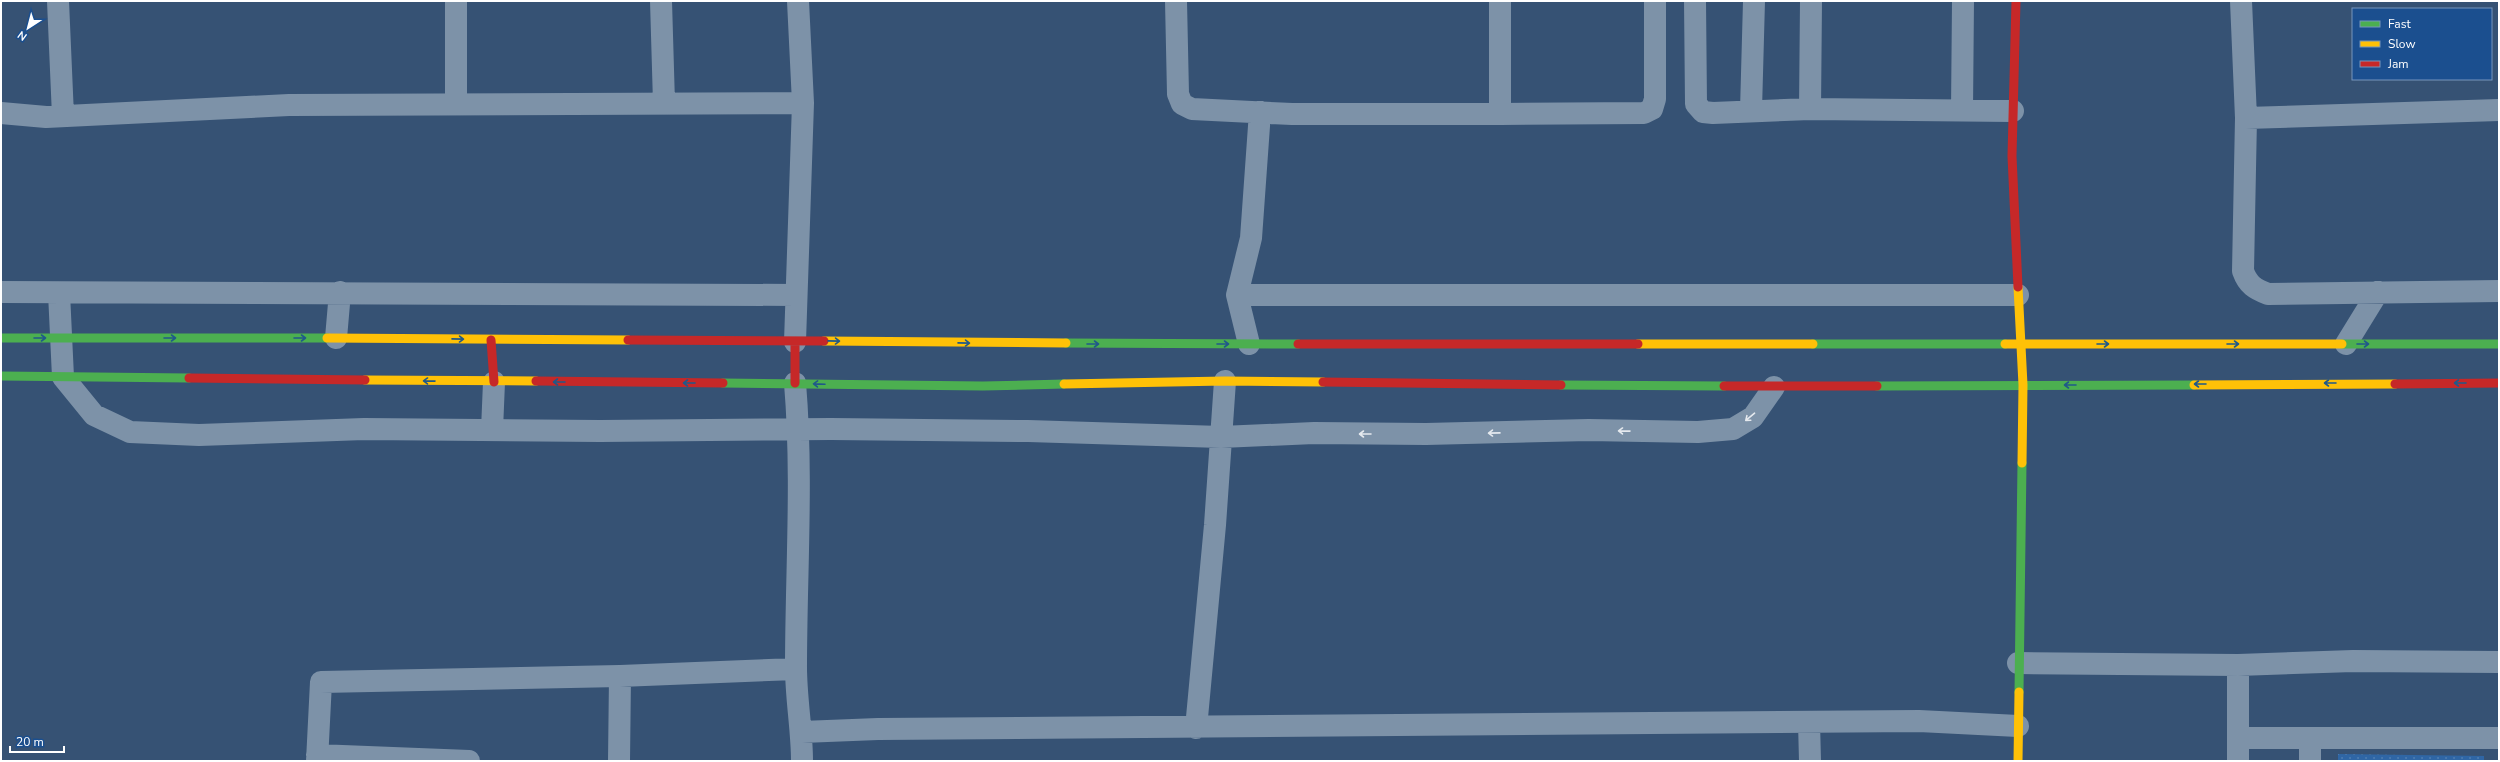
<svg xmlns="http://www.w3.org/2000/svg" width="2500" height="762" font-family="'Nunito Sans',sans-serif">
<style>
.park{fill:url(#park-dots)}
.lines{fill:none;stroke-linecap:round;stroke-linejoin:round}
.street{stroke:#7d92a8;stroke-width:22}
.fast{stroke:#4caf50;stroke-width:9}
.slow{stroke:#ffc107;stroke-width:9}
.jam{stroke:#c62828;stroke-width:9}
.oneway{stroke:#205989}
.oneway2{stroke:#e5e9ee}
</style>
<defs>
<pattern id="park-dots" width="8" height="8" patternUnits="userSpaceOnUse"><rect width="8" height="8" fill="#2f66a5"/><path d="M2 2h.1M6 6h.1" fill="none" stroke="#4e7db2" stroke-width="1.8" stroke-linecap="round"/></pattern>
</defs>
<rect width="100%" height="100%" fill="#365274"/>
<!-- park -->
<path class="park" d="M2338 754 2484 756V761H2338Z"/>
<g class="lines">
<!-- street -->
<path class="street" d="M58 1 63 116
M456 1V104
M661 1 664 103
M1176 1 1178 94 1182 104 1192 109 1292 114H1500
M1500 1V114L1644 113 1652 109 1655 99V1
M1695 1 1696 104 1703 112 1713 113 1810 109
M1811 1 1810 109 2013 111
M2241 1 2246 118 2243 271C2248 285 2255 289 2268 294L2499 291
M1751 110 1754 1
M1962 110 1963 1
M1 113 46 117 289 105 803 103
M2246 118 2499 110
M1 292 796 295
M59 293 63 377 94 415 130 432 199 435 364 429 600 431 831 429 1028 431 1221 437 1314 433 1426 434 1589 430 1698 432 1733 429 1753 417 1774 387
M1237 295H2018
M336 338 340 292
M795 342 803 103 798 1
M1249 344 1237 295 1251 238 1260 112
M2346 344 2378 292
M795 383C803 478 796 573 796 667 796 699 802 730 802 761
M492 430 494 382
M2018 663 2238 665 2353 661 2499 662
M2238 665V738H2310
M1809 722 1810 761
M1196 728 1215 525 1225 381
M802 732 878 729 1919 721 2018 726
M317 755 469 761
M317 761 321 682 620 676 796 669
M619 761 620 676
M2238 761V738
M2310 761V738H2499"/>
<!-- fast -->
<path class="fast" d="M1 338H327
M1066 343 1298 344
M1813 344H2005
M2342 344H2499
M1 376 189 378
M723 383 983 386 1064 384
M1561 385 1724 386
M1877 386 2194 385
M2019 692 2022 463"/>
<!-- slow -->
<path class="slow" d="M2018 287 2023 385 2022 463
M327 338 628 340
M824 341 1066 343
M1638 344H1813
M2005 344H2342
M365 380 536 381
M1064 384 1225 381 1323 382
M2194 385 2395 384
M2018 761 2019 692"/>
<!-- jam -->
<path class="jam" d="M2016 1 2012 156 2018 287
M491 340 494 382
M628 340 824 341
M795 342V383
M1298 344H1638
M189 378 365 380
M536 381 723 383
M1323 382 1561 385
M2395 384 2499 383
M1724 386H1877"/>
</g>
<!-- one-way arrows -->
<defs><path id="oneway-shaft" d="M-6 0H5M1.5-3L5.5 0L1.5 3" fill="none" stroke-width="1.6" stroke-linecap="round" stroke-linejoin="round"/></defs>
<g class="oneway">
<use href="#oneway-shaft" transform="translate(40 338)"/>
<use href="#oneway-shaft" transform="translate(170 338)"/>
<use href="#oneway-shaft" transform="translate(300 338)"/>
<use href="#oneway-shaft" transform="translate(458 339) rotate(1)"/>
<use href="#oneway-shaft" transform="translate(834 341) rotate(1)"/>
<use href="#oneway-shaft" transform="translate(964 343) rotate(1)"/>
<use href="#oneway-shaft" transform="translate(1093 344)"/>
<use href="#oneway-shaft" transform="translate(1223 344)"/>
<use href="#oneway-shaft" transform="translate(2103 344)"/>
<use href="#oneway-shaft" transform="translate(2233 344)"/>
<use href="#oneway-shaft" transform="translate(2363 344)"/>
<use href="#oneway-shaft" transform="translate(429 381) rotate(-179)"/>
<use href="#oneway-shaft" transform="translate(559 382) rotate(-180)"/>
<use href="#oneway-shaft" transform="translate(689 383) rotate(-180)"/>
<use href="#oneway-shaft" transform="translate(2330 383) rotate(180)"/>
<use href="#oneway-shaft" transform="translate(2460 383) rotate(180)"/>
<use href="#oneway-shaft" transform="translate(819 384) rotate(-178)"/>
<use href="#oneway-shaft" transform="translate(2200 384) rotate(180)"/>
<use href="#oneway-shaft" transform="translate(2070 385) rotate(180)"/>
</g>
<g class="oneway2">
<use href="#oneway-shaft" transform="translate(1750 417) rotate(140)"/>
<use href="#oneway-shaft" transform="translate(1624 431) rotate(-179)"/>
<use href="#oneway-shaft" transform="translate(1494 433) rotate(179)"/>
<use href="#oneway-shaft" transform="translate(1365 434) rotate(-180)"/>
</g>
<!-- border -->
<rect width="2500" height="762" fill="none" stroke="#ffffff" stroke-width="4"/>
<!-- legend -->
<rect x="2352" y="8" width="140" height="72" fill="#1b4f8f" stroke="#7695bc"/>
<rect x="2360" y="21" width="20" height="6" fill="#4caf50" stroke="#7695bc"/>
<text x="2388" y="28" font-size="12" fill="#ffffff">Fast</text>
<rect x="2360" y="41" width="20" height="6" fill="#ffc107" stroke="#7695bc"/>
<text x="2388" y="48" font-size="12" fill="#ffffff">Slow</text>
<rect x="2360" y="61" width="20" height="6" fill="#c62828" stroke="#7695bc"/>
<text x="2388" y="68" font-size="12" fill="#ffffff">Jam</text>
<!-- north arrow -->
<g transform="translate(28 28) rotate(216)" stroke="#1b4f8f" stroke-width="3" paint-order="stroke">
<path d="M0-3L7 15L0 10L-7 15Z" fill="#ffffff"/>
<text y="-6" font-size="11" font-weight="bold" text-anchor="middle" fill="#ffffff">N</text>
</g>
<!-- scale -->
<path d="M10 746v6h54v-6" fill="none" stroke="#ffffff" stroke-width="2"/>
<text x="16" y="746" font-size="12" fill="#ffffff" stroke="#1b4f8f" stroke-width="3" paint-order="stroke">20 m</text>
</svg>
